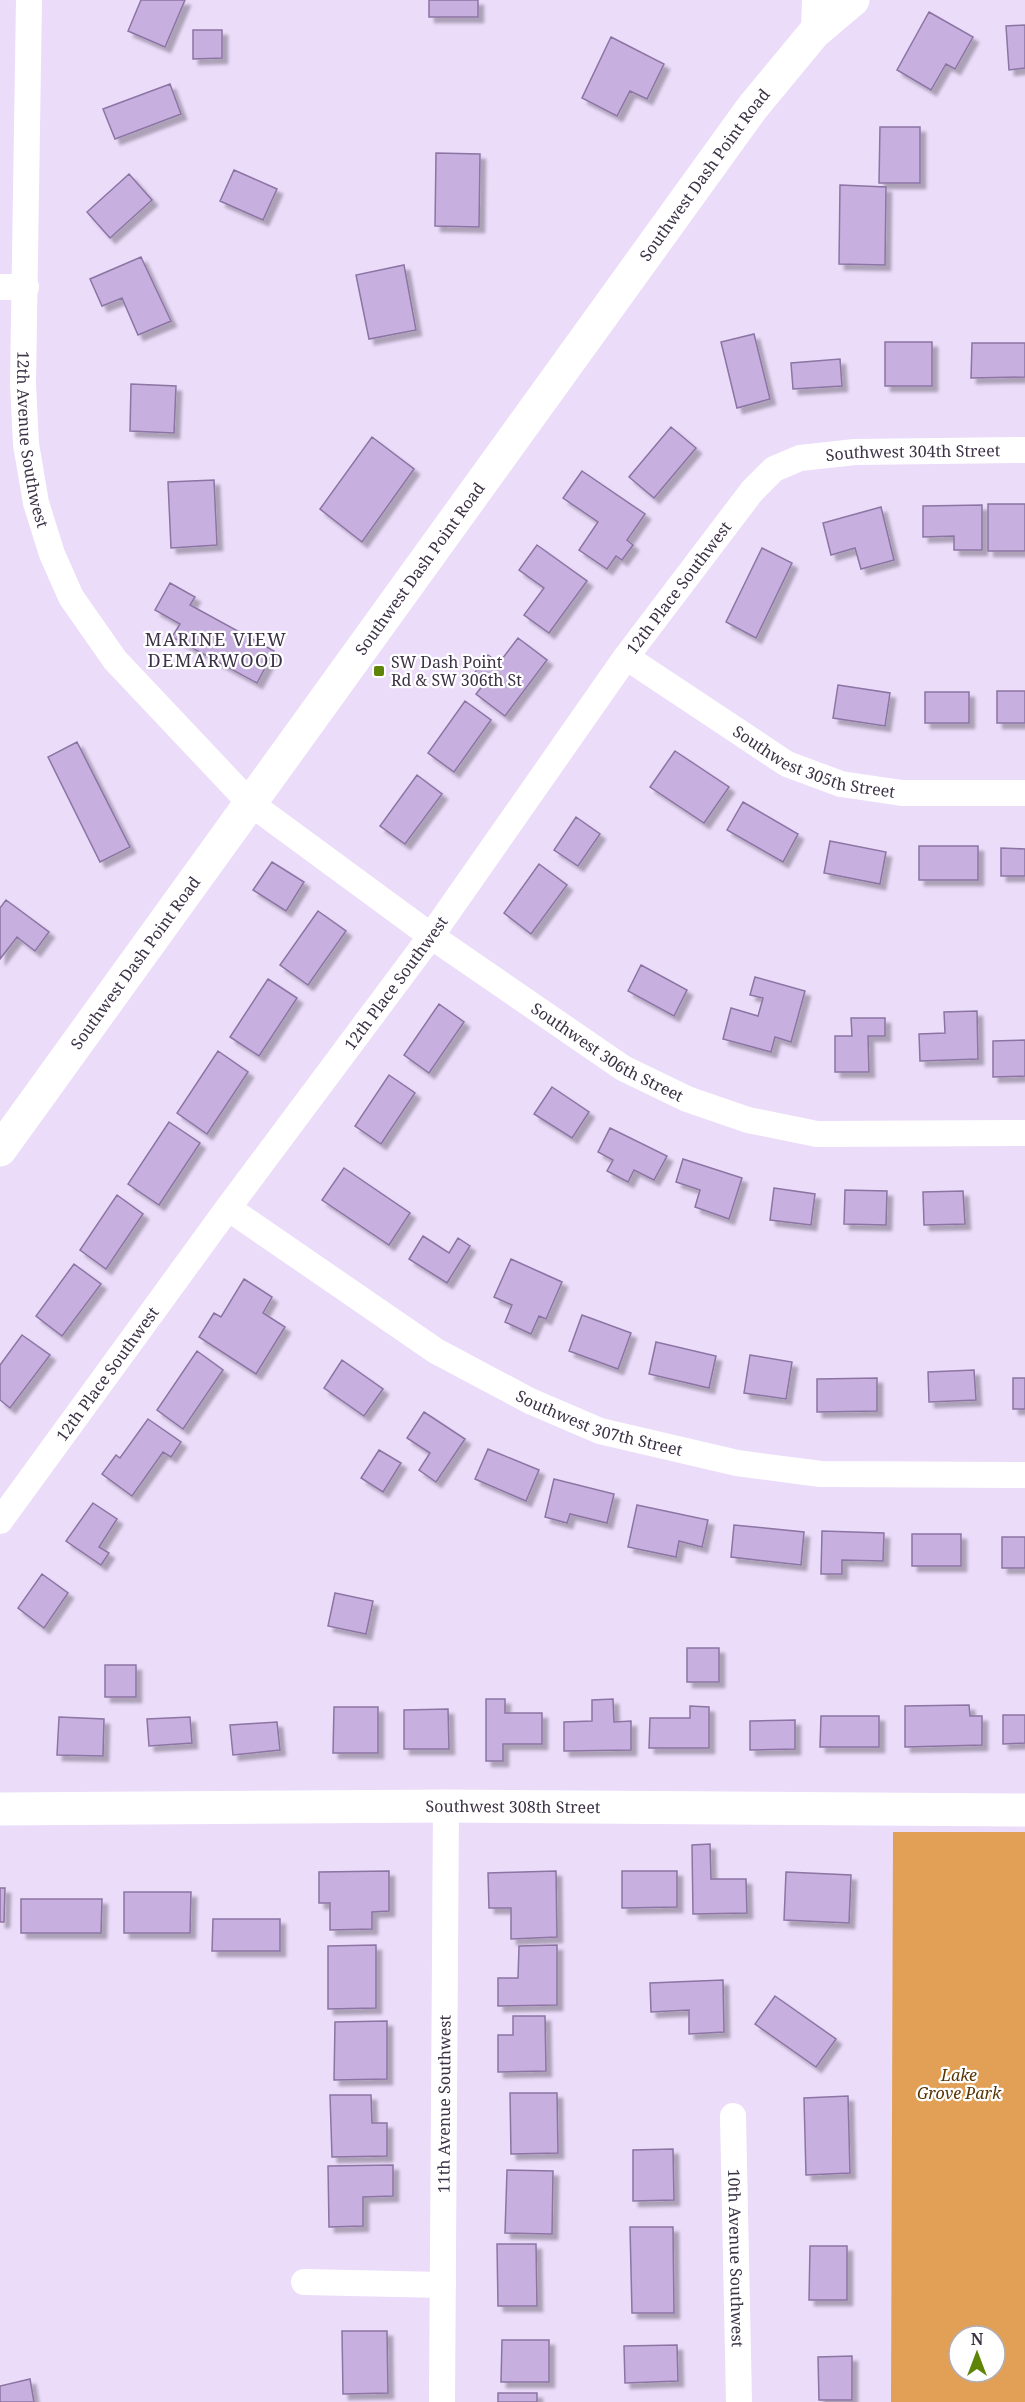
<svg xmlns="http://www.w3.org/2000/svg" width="1025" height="2402" font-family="'Noto Serif',serif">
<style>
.green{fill:#e2a057;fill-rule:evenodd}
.building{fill:#c7afe0;stroke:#8c75a3;stroke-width:1.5;filter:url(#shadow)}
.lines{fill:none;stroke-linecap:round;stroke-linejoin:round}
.minor{stroke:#fff;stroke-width:26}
.tertiary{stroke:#fff;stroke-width:33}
.secondary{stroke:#fff;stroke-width:33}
.poi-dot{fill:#5f8508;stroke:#fff;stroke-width:2}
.labels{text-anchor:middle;stroke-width:4.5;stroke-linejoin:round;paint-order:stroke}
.street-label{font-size:16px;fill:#3c3246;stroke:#fff}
.poi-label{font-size:16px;fill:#3c3246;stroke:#fff;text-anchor:start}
.park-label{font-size:16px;font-style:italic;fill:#573300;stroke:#fff}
.neighbourhood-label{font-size:18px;letter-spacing:1.5px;fill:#3c3246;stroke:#fff}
</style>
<defs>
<filter id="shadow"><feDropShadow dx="5.5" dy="5.5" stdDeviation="1.5" flood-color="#0004"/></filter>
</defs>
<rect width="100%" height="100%" fill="#ebdcfa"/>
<!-- green -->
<path class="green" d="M893 1832H1025V2402H891ZM959 2336H995V2372H959Z"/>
<!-- building -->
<path class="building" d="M141 0H185L165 47 128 31Z
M429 0H478V17H429Z
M929 12 973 37 955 69 946 64 931 90 897 70Z
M1025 25V68L1009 70 1006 26Z
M193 30H222V58L193 59Z
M611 37 664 64 647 99 630 91 617 116 582 98Z
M170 84 181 114 115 139 103 109Z
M880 127H920V183H879Z
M436 153 480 154 479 227 435 226Z
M234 170 277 189 263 220 220 201Z
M129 174 152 200 110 238 87 212Z
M840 185 886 187 885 265 839 264Z
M141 257 171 321 138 335 122 298 102 306 90 279Z
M404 265 416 330 369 339 356 275Z
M754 334 770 399 737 408 721 342Z
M885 342H932V386H885Z
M972 343H1025V377L971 378Z
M840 359 842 386 793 389 791 363Z
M131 384 176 386 174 433 130 431Z
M671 427 696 448 654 498 629 477Z
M372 437 414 469 362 542 320 509Z
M582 471 645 514 627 540 633 545 622 560 616 556 607 569 579 550 598 522 563 498Z
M214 480 217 545 171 548 168 482Z
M988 504H1025V551H988Z
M982 505V550H954V536L923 537V506Z
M881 507 894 560 861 569 855 548 831 555 823 523Z
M537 545 587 581 549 633 524 615 544 588 519 570Z
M762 548 792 563 756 638 726 622Z
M170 583 195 597 190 605 274 651 257 683 172 637 180 624 155 610Z
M518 638 547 660 505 716 476 694 483 685 472 676 488 655 499 663Z
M838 685 890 693 885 726 833 718Z
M997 691H1025V723H997Z
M925 692H969V723H925Z
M465 701 491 720 454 772 428 753Z
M77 742 130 847 100 862 48 757Z
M675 751 729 787 704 823 650 787Z
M417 775 442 794 405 844 380 826Z
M743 802 798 834 783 862 727 830Z
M576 817 600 834 578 866 554 850Z
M830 841 886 852 880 884 824 873Z
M919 846H978V880H919Z
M1001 848 1025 849V876H1001Z
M272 862 304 882 286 911 253 890Z
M539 864 567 885 531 934 504 913Z
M6 900 49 932 35 951 17 937 0 959V908Z
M318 911 346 931 308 985 280 965Z
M641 965 687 990 674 1016 628 991Z
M755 977 805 991 791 1042 775 1037 771 1052 723 1039 731 1008 758 1016 763 998 750 995Z
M268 979 297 998 259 1056 230 1037Z
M439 1004 464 1022 429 1073 404 1055Z
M977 1011 978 1059 920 1061 919 1034 945 1033 944 1012Z
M851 1018H885V1036H868L869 1072H835V1036H852Z
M1025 1040V1076L993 1077V1041Z
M218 1051 248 1072 207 1134 177 1113Z
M389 1075 415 1093 381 1144 355 1126Z
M552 1087 589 1112 572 1138 534 1114Z
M169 1122 200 1143 159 1205 128 1184Z
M610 1128 667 1156 654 1180 634 1170 628 1182 607 1171 613 1160 598 1152Z
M683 1159 742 1178 729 1219 695 1207 700 1190 676 1182Z
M344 1168 410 1213 389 1245 322 1200Z
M774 1188 815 1194 811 1225 770 1220Z
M845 1190 887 1191 886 1225 844 1224Z
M963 1191 965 1224 924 1225 923 1192Z
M117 1195 143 1214 106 1269 80 1250Z
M423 1236 449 1253 458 1238 470 1246 447 1283 409 1259Z
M511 1259 562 1282 546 1319 539 1316 531 1334 505 1322 512 1305 494 1297Z
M74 1264 101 1284 62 1336 36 1316Z
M244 1279 272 1297 263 1313 285 1327 256 1374 199 1337 214 1313 221 1317Z
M582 1315 631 1333 618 1369 569 1351Z
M22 1335 50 1355 10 1408 0 1400V1365Z
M656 1342 716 1356 709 1388 649 1374Z
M197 1351 223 1370 183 1429 157 1410Z
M750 1355 792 1362 786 1399 744 1393Z
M342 1360 383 1389 364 1416 324 1388Z
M974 1370 976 1400 929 1402 928 1372Z
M877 1378V1411L817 1412V1379Z
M1013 1378H1025V1409H1013Z
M424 1412 465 1439 436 1482 419 1470 430 1453 407 1438Z
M148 1419 181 1442 171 1457 163 1452 132 1496 102 1474 116 1455 120 1458Z
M488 1449 539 1470 526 1501 475 1479Z
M379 1450 401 1463 383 1492 361 1478Z
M554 1479 614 1494 607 1523 570 1514 567 1523 545 1517Z
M93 1503 117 1519 99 1547 109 1553 101 1565 66 1541Z
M637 1505 708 1520 702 1547 679 1541 676 1557 628 1547Z
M734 1525 804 1532 801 1565 731 1557Z
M822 1531 884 1533 883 1561 842 1560V1574H821Z
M912 1534H961V1566H912Z
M1002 1537H1025V1568H1002Z
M42 1574 68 1593 44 1628 18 1608Z
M335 1593 373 1601 366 1634 328 1626Z
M687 1648H719V1682H687Z
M105 1665H136V1697H105Z
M486 1699H505V1713H542V1744H503V1761H486Z
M613 1699 614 1722 631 1721V1750L564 1751V1722L592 1721V1700Z
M969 1705 970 1716H982V1745L905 1747V1706Z
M690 1706 709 1707V1748H649L650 1718H690Z
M334 1707H378V1753H333Z
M448 1709 449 1749H404V1710Z
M1003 1715H1025V1743L1003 1744Z
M821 1716H879V1747H820Z
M59 1717 104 1719 103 1756 57 1755Z
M190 1717 192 1743 149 1746 147 1719Z
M795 1720V1749L750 1750V1721Z
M277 1722 280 1750 233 1755 230 1725Z
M710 1844 711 1879H746L747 1913 693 1914 692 1845Z
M389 1871V1911L372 1912V1929L330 1930V1903H319V1872Z
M556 1871 557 1937 511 1939V1908H489L488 1873Z
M622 1871H677V1907L622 1908Z
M786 1872 851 1875 849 1923 784 1920Z
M0 1888H5L4 1922H0Z
M124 1892H191L190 1933H124Z
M21 1899H102L101 1933H21Z
M213 1919H280V1951H212Z
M376 1945V2008L328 2009V1946Z
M557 1945V2005L498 2006V1978H518L519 1946Z
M723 1980 724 2032 689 2034V2010L651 2012 650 1983Z
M775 1996 836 2039 816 2067 755 2024Z
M513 2016H545L546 2071 498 2072V2035H513Z
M387 2021V2079L334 2080 335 2022Z
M510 2093H557L558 2153 511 2154Z
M330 2095H371L372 2123H387V2156L332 2157Z
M848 2096 850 2173 806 2175 804 2098Z
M673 2149 674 2200 633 2201V2150Z
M393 2165V2196L363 2197V2226L329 2227 328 2166Z
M507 2170 553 2171 552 2234 505 2233Z
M630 2227H673L674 2313H632Z
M497 2244H536L537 2306H498Z
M810 2246H847V2300H809Z
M342 2331H387L388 2393 343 2394Z
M502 2340H549V2382H501Z
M677 2345 678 2381 625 2383 624 2346Z
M852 2356V2400H819L818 2357Z
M30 2379 34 2402H0V2386Z
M498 2393H537V2402H498Z"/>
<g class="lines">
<!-- minor -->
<g class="minor">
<path id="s1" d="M29 0 23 384 26 444 36 503 52 554 71 597 115 660 250 803 431 936 623 1068 687 1099 748 1120 817 1134 1025 1133"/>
<path d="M814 33 815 0"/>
<path d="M0 287H26"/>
<path id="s2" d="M626 657 787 764 841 784 902 793H1025"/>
<path id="s3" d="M228 1208 436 1351 530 1401 600 1431 737 1463 821 1474 1025 1475"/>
<path id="s4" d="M0 1521 228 1208 431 936 626 657 752 491 774 469 800 458 855 452 1025 450"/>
<path id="s5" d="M733 2116 739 2402"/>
<path d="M304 2282 443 2285"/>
<path id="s6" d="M442 2402 446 1806"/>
</g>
<!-- tertiary -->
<path class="tertiary" id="s7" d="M0 1809 446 1806 1025 1810"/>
<!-- secondary -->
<path class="secondary" id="s8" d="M0 1150 752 108 814 33 853 0"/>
</g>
<!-- markers -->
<rect class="poi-dot" x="373" y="665" width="12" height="12" rx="3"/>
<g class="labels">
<!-- street labels -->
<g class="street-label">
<text dy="6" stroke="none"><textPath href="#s8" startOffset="1203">Southwest Dash Point Road</textPath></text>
<text dy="6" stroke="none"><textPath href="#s1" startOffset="440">12th Avenue Southwest</textPath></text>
<text dy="6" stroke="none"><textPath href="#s4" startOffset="1448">Southwest 304th Street</textPath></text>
<text dy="6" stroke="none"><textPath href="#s8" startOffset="717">Southwest Dash Point Road</textPath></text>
<text dy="6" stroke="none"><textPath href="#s4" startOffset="1154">12th Place Southwest</textPath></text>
<text dy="6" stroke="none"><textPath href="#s2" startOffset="218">Southwest 305th Street</textPath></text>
<text dy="6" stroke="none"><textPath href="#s8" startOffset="231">Southwest Dash Point Road</textPath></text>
<text dy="6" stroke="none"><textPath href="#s4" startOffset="668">12th Place Southwest</textPath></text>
<text dy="6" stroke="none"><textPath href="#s1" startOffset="1314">Southwest 306th Street</textPath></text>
<text dy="6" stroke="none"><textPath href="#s4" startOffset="182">12th Place Southwest</textPath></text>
<text dy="6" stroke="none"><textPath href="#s3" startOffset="432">Southwest 307th Street</textPath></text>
<text dy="6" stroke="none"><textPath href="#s7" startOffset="513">Southwest 308th Street</textPath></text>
<text dy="6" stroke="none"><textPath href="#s6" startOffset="298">11th Avenue Southwest</textPath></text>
<text dy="6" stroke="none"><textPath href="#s5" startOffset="142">10th Avenue Southwest</textPath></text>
</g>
<!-- poi labels -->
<g class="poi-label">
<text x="391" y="668">SW Dash Point<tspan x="391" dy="18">Rd &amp; SW 306th St</tspan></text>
</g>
<!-- park labels -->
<g class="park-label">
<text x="959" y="2081">Lake<tspan x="959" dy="18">Grove Park</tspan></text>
</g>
<!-- neighbourhood labels -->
<g class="neighbourhood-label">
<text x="216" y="646">MARINE VIEW<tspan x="216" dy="21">DEMARWOOD</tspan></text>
</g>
</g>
<!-- north arrow -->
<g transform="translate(977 2354)"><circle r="28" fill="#ffffff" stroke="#b1adb5" stroke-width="1.5"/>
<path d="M0-4.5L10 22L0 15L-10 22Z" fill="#5f8508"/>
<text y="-9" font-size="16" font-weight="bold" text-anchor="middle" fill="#3c3246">N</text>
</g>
</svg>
